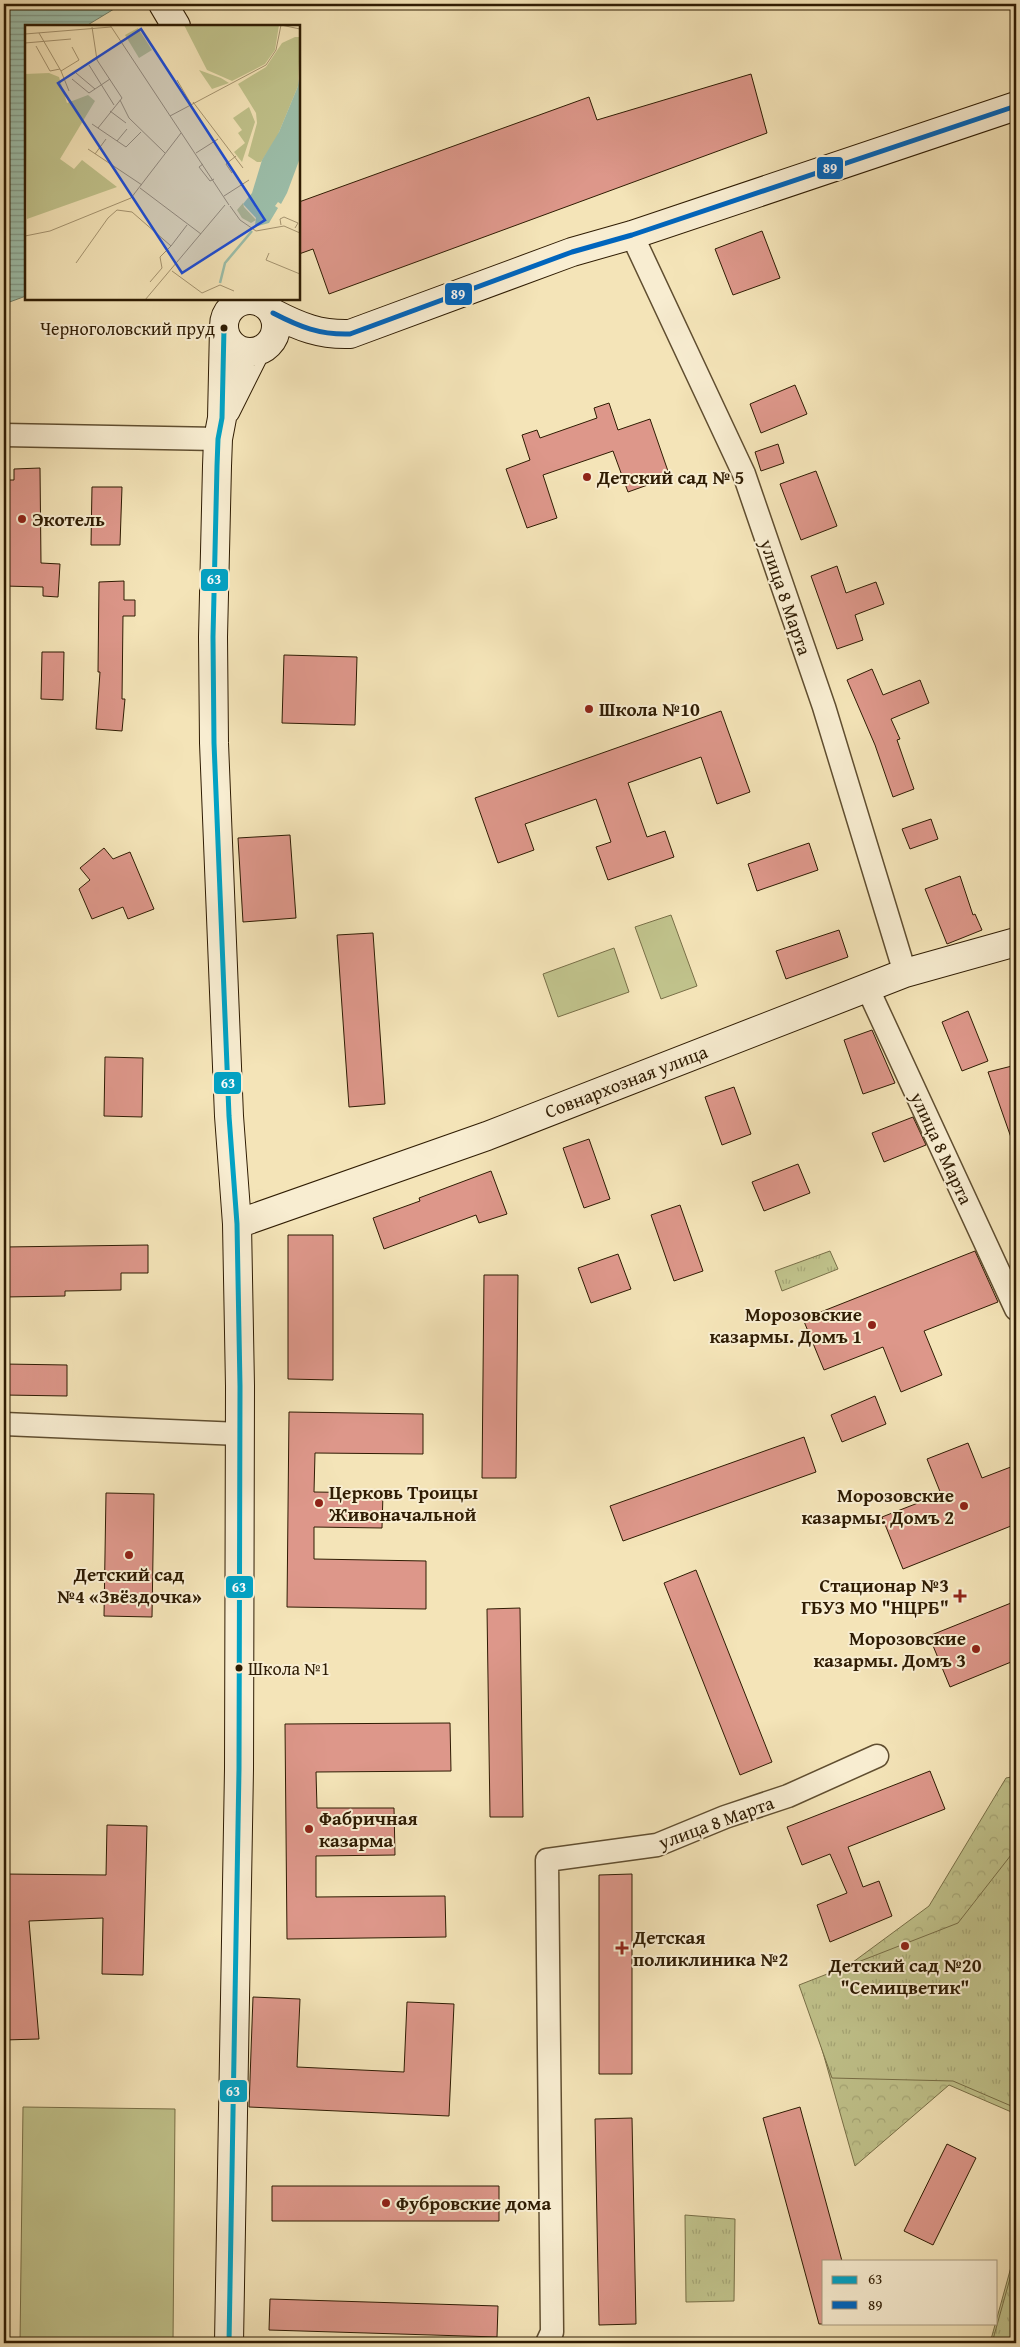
<svg xmlns="http://www.w3.org/2000/svg" width="1020" height="2347" font-family="'Gentium Book Plus',serif">
<style>
.forest{fill:url(#forest-crowns);stroke:#786f47}
.park{fill:url(#park-tufts);stroke:#786f47}
.garden{fill:#c0c28b;stroke:#786f47}
.water{fill:url(#water-rules);stroke:#707e68}
.building{fill:#dd978a;stroke:#2f1c03}
.lines{fill:none;stroke-linecap:round;stroke-linejoin:round}
.street-casing{stroke:#604e30;stroke-width:25}
.secondary-casing{stroke:#2f1c03;stroke-width:30}
.street{stroke:#f8edd1;stroke-width:22}
.secondary{stroke:#f8edd1;stroke-width:28}
.bus-1-casing{stroke:#f8edd1;stroke-width:9}
.bus-2-casing{stroke:#f8edd1;stroke-width:9}
.bus-1{stroke:#02a2c4;stroke-width:5}
.bus-2{stroke:#0065bd;stroke-width:5}
.bus-dot{fill:#2f1c03;stroke:#f8edd1;stroke-width:2}
.poi-dot{fill:#8f2418;stroke:#f8edd1;stroke-width:2}
.labels{text-anchor:middle;stroke-width:4;stroke-linejoin:round;paint-order:stroke}
.bus-label{font-size:18px;fill:#2f1c03;stroke:#f8edd1;text-anchor:end}
.poi-label{font-size:19px;font-weight:bold;fill:#2f1c03;stroke:#f8edd1;text-anchor:start}
.street-label{font-size:19px;fill:#2f1c03;stroke:#f8edd1}
.inset-river{fill:none;stroke:#9cbfab;stroke-width:2.5}
.inset-road{fill:none;stroke:#a59470;stroke-width:1}
.view{fill:#1d4ed8;fill-opacity:0.15;stroke:#1d4ed8;stroke-width:2.5}
.inset-edge{fill:none;stroke:#2f1c03;stroke-width:2.5}
.line-badge{stroke:#f8edd1;stroke-width:2}
.badge-label{font-size:14px;text-anchor:middle;font-weight:bold;fill:#fff}
</style>
<defs>
<pattern id="forest-crowns" width="20" height="18" patternUnits="userSpaceOnUse" patternTransform="scale(1.25)"><rect width="20" height="18" fill="#c0c28b"/><path d="M2 6a3 3 0 1 1 6 0M12 15a3 3 0 1 1 6 0" fill="none" stroke="#a5a676"/></pattern>
<pattern id="park-tufts" width="24" height="20" patternUnits="userSpaceOnUse" patternTransform="scale(1.25)"><rect width="24" height="20" fill="#c0c28b"/><path d="M3 7l-1-3M5 7V3M7 7l1-3M15 17l-1-3M17 17v-4M19 17l1-3" fill="none" stroke="#a5a676"/></pattern>
<pattern id="water-rules" width="6" height="5" patternUnits="userSpaceOnUse" patternTransform="scale(1.25)"><rect width="6" height="5" fill="#9cbfab"/><path d="M0 2.5h6" fill="none" stroke="#809a89"/></pattern>
</defs>
<rect width="100%" height="100%" fill="#f4e4b8"/>
<filter id="stains"><feTurbulence type="fractalNoise" baseFrequency=".004" numOctaves="4"/><feColorMatrix values="0 0 0 0 .2 0 0 0 0 .09 0 0 0 0 .02 0 0 0 .5 -.17"/></filter>
<radialGradient id="worn" r=".72"><stop offset=".6" stop-color="#630" stop-opacity="0"/><stop offset="1" stop-color="#630" stop-opacity=".3"/></radialGradient>
<!-- forest -->
<path class="forest" d="M1016 1776V2114L949 2085 855 2166 807 1996 929 1906 1006 1778Z
M1016 2249V2343H990Z"/>
<!-- park -->
<path class="park" d="M830 1251 838 1269 782 1291 775 1271Z
M1016 1853V2108L953 2081 832 2078 799 1985 958 1923 1011 1855Z
M685 2215 735 2219 734 2301 686 2302Z
M1016 2257V2343H992Z"/>
<!-- garden -->
<path class="garden" d="M671 915 697 986 661 999 635 927Z
M614 948 629 992 558 1017 543 974Z
M23 2107 175 2109 173 2343H20Z"/>
<!-- water -->
<path class="water" d="M4 4H112L114 9 86 26H26V296L4 304Z"/>
<!-- building -->
<path class="building" d="M751 74 767 133 329 294 313 249 299 254V202L589 97 597 120Z
M762 231 780 278 733 295 715 249Z
M795 385 807 414 761 433 750 404Z
M609 403 618 430 650 419 670 477 628 492 613 451 543 475 557 518 527 528 506 469 530 460 522 435 537 430 540 438 597 418 594 408Z
M778 444 784 463 761 471 755 452Z
M40 468 41 563 60 564 58 597 43 596V587L4 586V480H14V469Z
M816 471 837 526 801 540 780 484Z
M92 487H122L120 545H91Z
M837 566 846 593 876 582 884 604 855 615 863 640 837 649 811 576Z
M124 581V600H135V616H123L122 699H125L122 731 96 729 100 672H98L99 582Z
M42 652H64L63 700 41 699Z
M284 655 357 657 355 725 282 723Z
M872 669 883 695 920 680 929 703 891 719 900 739 897 740 914 789 893 797 875 745 847 680Z
M721 711 750 792 717 804 701 757 628 783 647 837 665 831 674 857 608 880 596 847 611 842 596 799 525 824 534 850 498 863 475 798Z
M931 819 938 839 910 849 902 829Z
M290 835 296 918 243 922 238 838Z
M809 843 818 870 757 891 748 864Z
M104 848 113 859 130 852 154 909 128 919 123 907 92 919 79 889 90 880 80 868Z
M960 876 973 915 975 914 982 930 947 944 925 889Z
M839 930 848 957 786 979 776 951Z
M373 933 385 1104 349 1107 337 935Z
M968 1011 988 1061 962 1071 942 1022Z
M872 1030 895 1083 863 1094 844 1040Z
M105 1057 143 1058 142 1117 104 1116Z
M1016 1065V1145L1014 1146 988 1072Z
M734 1087 751 1134 722 1145 705 1097Z
M913 1117 926 1145 884 1162 872 1133Z
M589 1139 610 1199 584 1208 563 1148Z
M798 1164 810 1193 764 1211 752 1182Z
M491 1171 507 1214 479 1223 476 1215 384 1249 373 1218 420 1201 419 1198Z
M680 1205 703 1271 674 1281 651 1215Z
M288 1235H333V1380L288 1379Z
M148 1245V1273H121V1290L65 1291V1296L4 1297V1247Z
M975 1251 998 1302 924 1331 942 1375 901 1392 883 1347 824 1370 803 1319Z
M618 1254 631 1289 591 1303 578 1268Z
M484 1275H518L516 1478H482Z
M4 1364 67 1365V1396L4 1395Z
M875 1396 886 1424 842 1442 831 1415Z
M289 1412 423 1414V1454L315 1453 314 1492 383 1493 382 1528 314 1527V1559L426 1561V1609L287 1607Z
M804 1437 816 1472 623 1541 610 1506Z
M968 1443 982 1478 1016 1465V1524L903 1569 882 1517 941 1494 927 1459Z
M106 1493 154 1494 152 1617 104 1616Z
M696 1570 772 1762 740 1775 664 1583Z
M1016 1601V1660L950 1687 929 1636Z
M520 1608 523 1817H490L487 1609Z
M450 1723 451 1771 316 1772 317 1808H394L395 1855 316 1856V1897L445 1896 446 1937 287 1939 285 1724Z
M930 1771 945 1809 848 1847 863 1887 879 1881 892 1916 830 1942 817 1905 847 1893 830 1854 802 1865 787 1827Z
M107 1825 147 1826 143 1975 102 1974 103 1918 29 1921 39 2039 4 2040V1874L106 1875Z
M632 1874V2074H599V1875Z
M253 1997 300 1999 297 2067 404 2072 407 2002 454 2004 449 2116 249 2107Z
M800 2107 842 2261H824V2324H819L763 2118Z
M632 2118 636 2324 599 2325 595 2119Z
M947 2144 976 2158 933 2245 904 2231Z
M272 2186H499V2221H272Z
M270 2299 498 2306 497 2337 269 2330Z"/>
<g class="lines">
<defs>
<path id="street" d="M632 235 744 474 824 707 905 973
M4 435 218 439
M867 987 1016 1309
M4 1424 240 1434
M547 2343 552 2332 547 1860 657 1845 725 1817 788 1796 877 1756"/>
<path id="secondary" d="M163 4 176 26
M224 326a26 26 0 1 1 52 0a26 26 0 1 1-52 0Z
M273 313C300 327 320 335 350 334L572 252 632 235 1016 106
M224 328 222 418 218 439 217 466 213 637 214 743 229 1116 237 1224 240 1386 239 1769 229 2343
M226 410 255 352
M237 1224 487 1136 905 973 1016 942"/>
</defs>
<!-- street casing -->
<use href="#street" class="street-casing"/>
<!-- secondary casing -->
<use href="#secondary" class="secondary-casing"/>
<!-- street -->
<use href="#street" class="street"/>
<!-- secondary -->
<use href="#secondary" class="secondary"/>
<defs>
<path id="bus-1" d="M224 328 222 418 218 439 217 466 213 637 214 743 229 1116 237 1224 240 1386 239 1769 229 2343"/>
<path id="bus-2" d="M273 313C300 327 320 335 350 334L572 252 632 235 1016 106"/>
</defs>
<!-- bus-1 casing -->
<use href="#bus-1" class="bus-1-casing"/>
<!-- bus-2 casing -->
<use href="#bus-2" class="bus-2-casing"/>
<!-- bus-1 -->
<use href="#bus-1" class="bus-1"/>
<!-- bus-2 -->
<use href="#bus-2" class="bus-2"/>
</g>
<!-- markers -->
<g class="bus-dot">
<circle cx="224" cy="328" r="4.5"/>
<circle cx="239" cy="1668" r="4.5"/>
</g>
<g class="poi-dot">
<circle cx="587" cy="477" r="5"/>
<circle cx="22" cy="519" r="5"/>
<circle cx="589" cy="709" r="5"/>
<circle cx="872" cy="1325" r="5"/>
<circle cx="319" cy="1503" r="5"/>
<circle cx="964" cy="1506" r="5"/>
<circle cx="129" cy="1555" r="5"/>
<path d="M957.5 1588.5h5v5h5v5h-5v5h-5v-5h-5v-5h5z"/>
<circle cx="976" cy="1649" r="5"/>
<circle cx="309" cy="1829" r="5"/>
<circle cx="905" cy="1946" r="5"/>
<path d="M619.5 1940.5h5v5h5v5h-5v5h-5v-5h-5v-5h5z"/>
<circle cx="386" cy="2203" r="5"/>
</g>
<g class="labels">
<!-- bus labels -->
<g class="bus-label">
<text x="215" y="335">Черноголовский пруд</text>
<text x="248" y="1675" text-anchor="start">Школа №1</text>
</g>
<!-- poi labels -->
<g class="poi-label">
<text x="597" y="484">Детский сад № 5</text>
<text x="32" y="526">Экотель</text>
<text x="599" y="716">Школа №10</text>
<text x="862" y="1321" text-anchor="end">Морозовские<tspan x="862" dy="22">казармы. Домъ 1</tspan></text>
<text x="329" y="1499">Церковь Троицы<tspan x="329" dy="22">Живоначальной</tspan></text>
<text x="954" y="1502" text-anchor="end">Морозовские<tspan x="954" dy="22">казармы. Домъ 2</tspan></text>
<text x="129" y="1581" text-anchor="middle">Детский сад<tspan x="129" dy="22">№4 «Звёздочка»</tspan></text>
<text x="949" y="1592" text-anchor="end">Стационар №3<tspan x="949" dy="22">ГБУЗ МО "НЦРБ"</tspan></text>
<text x="966" y="1645" text-anchor="end">Морозовские<tspan x="966" dy="22">казармы. Домъ 3</tspan></text>
<text x="319" y="1825">Фабричная<tspan x="319" dy="22">казарма</tspan></text>
<text x="633" y="1944">Детская<tspan x="633" dy="22">поликлиника №2</tspan></text>
<text x="905" y="1972" text-anchor="middle">Детский сад №20<tspan x="905" dy="22">"Семицветик"</tspan></text>
<text x="396" y="2210">Фубровские дома</text>
</g>
<!-- street labels -->
<g class="street-label">
<text transform="translate(786 597) rotate(71)" y="7">улица 8 Марта</text>
<text transform="translate(626 1081) rotate(-21)" y="7">Совнархозная улица</text>
<text transform="translate(942 1148) rotate(65)" y="7">улица 8 Марта</text>
<text transform="translate(716 1822) rotate(-20)" y="7">улица 8 Марта</text>
</g>
</g>
<!-- overview -->
<g transform="translate(25 25)">
<rect width="275" height="275" fill="#f4e4b8"/>
<path d="M159 0H254L250 25 240 39 207 56 182 45ZM270 12H275L273 61 252 112 236 137H232L223 131 232 98 231 88 213 59 241 42 257 18ZM174 45 196 53 204 58 187 64ZM224 82 230 97 217 137 209 127 220 118 213 108 217 105 208 93ZM218 178 219 182 231 195 226 198 217 193 212 185Z" fill="#c0c28b"/>
<path d="M24 48 34 52 42 78 63 70 70 76 35 134 49 144 57 135 92 162 2 194 0 49Z" fill="#c0c28b"/>
<path d="M113 3 127 25 114 33 100 10Z" fill="#c0c28b"/>
<path d="M275 46V133L262 168 256 179 253 177 250 181 253 183 244 198 233 201 230 200 231 193 218 179 227 168 237 135 254 107 273 61Z" fill="#9cbfab"/>
<path class="inset-river" d="M195 258 200 238 227 206"/>
<path class="inset-road" d="M85 0 204 180M256 0 275 4M67 2 72 35 97 73 73 103M14 8 36 46 54 35 47 22M0 9 86 2M0 18 46 14M11 21 25 46 35 44M64 40 89 80M36 46 44 66M51 48 70 64 85 54M47 54 64 68 70 64M152 55 166 79M95 75 104 93 140 128M168 77 218 143M85 86 101 98M145 91 241 40 251 25 256 0M67 99 101 122 116 107M92 116 102 104M63 124 117 160M171 128 193 114M70 129 81 114M178 139 174 142 185 156 189 154M207 148 201 139 211 131M115 163 176 209M199 171 224 155M205 181 215 195 231 206 259 201 275 208M256 200 255 194 259 192 273 198 270 203M0 211 25 206 106 173 156 108M244 228 241 235 275 249M51 238 83 193 92 185 107 187 146 221 162 200M147 246 177 268 195 260 209 266M125 257 137 243 135 232 146 221M120 275 200 180"/>
<path class="view" d="M116 4 240 195 157 248 33 58Z"/>
<rect width="275" height="275" class="inset-edge"/>
</g>
<g class="line-badge">
<rect x="816" y="156" width="28" height="24" rx="5" fill="#0065bd"/>
<rect x="444" y="282" width="29" height="24" rx="5" fill="#0065bd"/>
<rect x="200" y="568" width="29" height="24" rx="5" fill="#02a2c4"/>
<rect x="213" y="1071" width="29" height="24" rx="5" fill="#02a2c4"/>
<rect x="225" y="1575" width="29" height="24" rx="5" fill="#02a2c4"/>
<rect x="219" y="2079" width="29" height="24" rx="5" fill="#02a2c4"/>
</g>
<g class="badge-label">
<text x="830" y="173">89</text>
<text x="458" y="299">89</text>
<text x="214" y="584">63</text>
<text x="228" y="1088">63</text>
<text x="239" y="1592">63</text>
<text x="233" y="2096">63</text>
</g>
<!-- margin -->
<rect width="1020" height="2347" fill="none" stroke="#f4e4b8" stroke-width="20"/>
<rect x="5" y="5" width="1010" height="2337" fill="none" stroke="#2f1c03" stroke-width="2.5"/>
<rect x="10" y="10" width="1000" height="2327" fill="none" stroke="#2f1c03"/>
<!-- legend -->
<rect x="822" y="2260" width="175" height="65" fill="#f8edd1" stroke="#a8997f"/>
<rect x="832" y="2276" width="25" height="8" fill="#02a2c4" stroke="#a8997f"/>
<text x="868" y="2284" font-size="15" fill="#2f1c03">63</text>
<rect x="832" y="2301" width="25" height="8" fill="#0065bd" stroke="#a8997f"/>
<text x="868" y="2310" font-size="15" fill="#2f1c03">89</text>
<rect width="100%" height="100%" filter="url(#stains)"/>
<rect width="100%" height="100%" fill="url(#worn)"/>
</svg>
